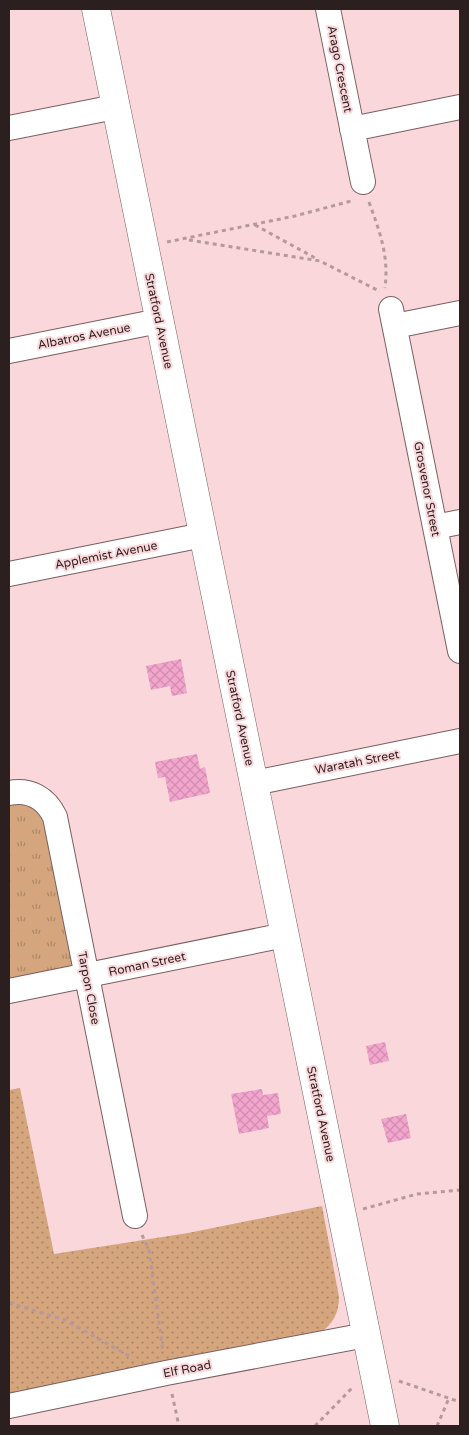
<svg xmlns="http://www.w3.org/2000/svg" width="469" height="1435" font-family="'Varela Round',sans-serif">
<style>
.grass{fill:url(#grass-dots)}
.park{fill:url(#park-tufts)}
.building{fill:url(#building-cross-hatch)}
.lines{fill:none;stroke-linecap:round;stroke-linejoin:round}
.minor-casing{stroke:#7c5f61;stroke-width:26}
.tertiary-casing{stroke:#7c5f61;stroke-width:29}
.path{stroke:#b5999c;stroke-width:3;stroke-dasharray:4 4;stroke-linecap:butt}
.minor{stroke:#fff;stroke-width:24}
.tertiary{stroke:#fff;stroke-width:28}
.labels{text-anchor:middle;stroke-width:4;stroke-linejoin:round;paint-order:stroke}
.street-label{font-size:12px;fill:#2c1f20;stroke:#fad7da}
</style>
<defs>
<pattern id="grass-dots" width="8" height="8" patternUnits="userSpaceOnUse" patternTransform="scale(1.25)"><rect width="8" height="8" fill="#d5a67d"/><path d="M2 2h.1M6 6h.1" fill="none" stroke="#ad8766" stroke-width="1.8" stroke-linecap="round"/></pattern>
<pattern id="park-tufts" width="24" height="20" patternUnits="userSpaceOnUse" patternTransform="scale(1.25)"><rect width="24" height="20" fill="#d5a67d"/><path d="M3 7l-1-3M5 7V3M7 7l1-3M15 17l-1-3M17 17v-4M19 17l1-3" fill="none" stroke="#ad8766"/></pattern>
<pattern id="building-cross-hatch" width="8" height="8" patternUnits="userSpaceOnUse" patternTransform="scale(1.25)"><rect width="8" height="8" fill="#f3a5cd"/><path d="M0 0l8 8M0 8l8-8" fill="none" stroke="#d08eb0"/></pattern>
</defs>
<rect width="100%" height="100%" fill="#fad7da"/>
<!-- grass -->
<path class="grass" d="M20 1088 54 1254 188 1233 322 1206 339 1297C339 1313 333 1324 320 1333L9 1397V1090Z"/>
<!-- park -->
<path class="park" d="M16 799 43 812 75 959 68 970 9 983V801Z"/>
<!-- building -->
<path class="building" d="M181 659 187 693 172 696 170 686 151 690 146 666Z
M197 754 200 769 205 767 210 793 170 802 165 777 158 778 155 762Z
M385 1042 389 1061 370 1065 366 1046Z
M262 1089 263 1095 278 1093 281 1114 267 1116 269 1128 239 1134 231 1094Z
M406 1114 411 1138 388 1143 381 1119Z"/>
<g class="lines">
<defs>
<path id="minor" d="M328 9 363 182
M9 128 115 107
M352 129 460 107
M391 309 460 651
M395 326 460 313
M9 351 159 321
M435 527 460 522
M9 574 203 535
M254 783 460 741
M9 793C30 789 46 798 55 817L135 1216
M9 991 285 935
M9 1406 166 1373 366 1335"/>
<path id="tertiary" d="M96 9 385 1426"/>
</defs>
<!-- minor casing -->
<use href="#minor" class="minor-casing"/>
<!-- tertiary casing -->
<use href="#tertiary" class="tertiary-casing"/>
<!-- path -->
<path class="path" d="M369 202C380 233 389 255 385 288
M255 225 317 259
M189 240 320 261 379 291
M167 242 295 216 351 201
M363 1209 417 1194 460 1190
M142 1235 149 1250 163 1351
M9 1303 65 1320 131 1357
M399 1381 460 1402
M172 1394 179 1426
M315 1426 353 1387
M437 1426 449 1398"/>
<!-- minor -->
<use href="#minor" class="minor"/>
<!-- tertiary -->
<use href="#tertiary" class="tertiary"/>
</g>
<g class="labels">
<!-- street labels -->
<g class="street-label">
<text transform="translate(340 69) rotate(79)" y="4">Arago Crescent</text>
<text transform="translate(159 321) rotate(78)" y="4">Stratford Avenue</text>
<text transform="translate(84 336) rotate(-11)" y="4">Albatros Avenue</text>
<text transform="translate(427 489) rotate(79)" y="4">Grosvenor Street</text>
<text transform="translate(106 555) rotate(-11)" y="4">Applemist Avenue</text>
<text transform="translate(240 718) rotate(78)" y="4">Stratford Avenue</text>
<text transform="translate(357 762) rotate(-11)" y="4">Waratah Street</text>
<text transform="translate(147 964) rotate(-12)" y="4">Roman Street</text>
<text transform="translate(89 988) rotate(79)" y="4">Tarpon Close</text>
<text transform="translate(321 1114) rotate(78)" y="4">Stratford Avenue</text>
<text transform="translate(187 1369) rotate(-11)" y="4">Elf Road</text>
</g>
</g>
<!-- border -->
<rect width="469" height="1435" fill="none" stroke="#2c1f20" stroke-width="20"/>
</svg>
